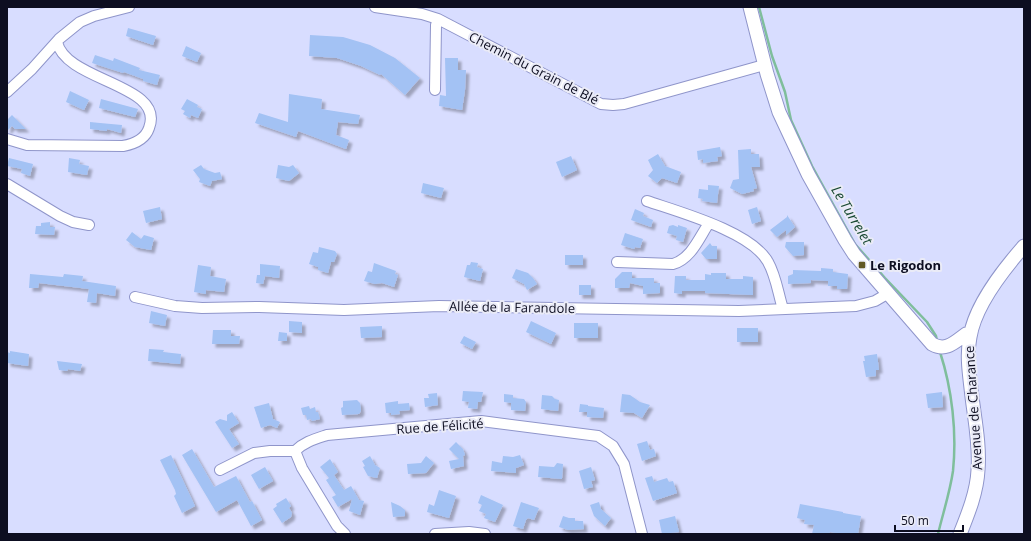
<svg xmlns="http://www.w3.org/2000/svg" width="1031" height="541" font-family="'Open Sans',sans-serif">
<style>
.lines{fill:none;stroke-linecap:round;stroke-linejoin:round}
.stream{stroke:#7fbe9c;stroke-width:2.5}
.building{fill:#a3c2f4;filter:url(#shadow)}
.minor-casing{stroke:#8f95ca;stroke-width:12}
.tertiary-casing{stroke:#8f95ca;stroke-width:15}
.minor{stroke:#fff;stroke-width:10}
.tertiary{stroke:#fff;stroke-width:13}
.poi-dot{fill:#615824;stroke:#eaebf7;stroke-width:1.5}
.labels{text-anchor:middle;stroke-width:4;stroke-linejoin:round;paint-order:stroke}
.street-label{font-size:13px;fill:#0d0e21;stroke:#eaebf7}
.poi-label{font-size:13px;font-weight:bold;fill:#0d0e21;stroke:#eaebf7;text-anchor:start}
.water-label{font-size:14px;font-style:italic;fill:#174831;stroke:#eaebf7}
</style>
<defs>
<filter id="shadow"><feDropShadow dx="3.5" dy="3.5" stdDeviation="1" flood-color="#0004"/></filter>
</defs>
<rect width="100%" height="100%" fill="#d8ddff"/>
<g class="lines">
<!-- stream -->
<path class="stream" d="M759 7 772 56 785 92 791 120 812 166 855 244 885 278 927 322 936 336 937 341
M938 534C943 513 950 492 953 471 957 432 952 389 940 352"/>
</g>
<!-- building -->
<path class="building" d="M128 28 156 36 153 45 126 36Z
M310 35 343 37 370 45 395 58 420 78 405 95 381 74 380 75 361 66 337 58 309 56Z
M186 46 201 53 197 62 182 56Z
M95 55 113 61 114 58 140 68 139 70 160 75 157 85 143 81V79L124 72 123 73 92 63Z
M445 58H458V70H466L465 90 462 110 439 106 440 95 446 96Z
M70 91 89 100 84 110 66 102Z
M289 94 322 99 321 109 360 115 358 124 338 122 336 135 349 140 346 149 298 131 296 137 255 123 259 113 288 122Z
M101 99 138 109 135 117 99 108Z
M187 99 198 105 197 107 202 109 198 118 191 115 190 118 183 114 185 111 181 109Z
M12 115 26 129H15L12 126 7 131V120Z
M90 122 100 123 122 125 121 133 107 129V131L90 129Z
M720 147 722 156 717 157 718 161 703 163V159L698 160 697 151Z
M751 149V154H759L760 167H751L757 188 753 189 754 191 742 194 730 188 733 180 739 179 738 150Z
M658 154 665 166 681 172 677 183 662 178 657 183 648 176 653 170 648 160Z
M571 156 577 170 562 177 556 162Z
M9 158 33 164 30 176 21 173 22 169 7 166Z
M69 158 80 160 79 164 89 166 87 175 68 172Z
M201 165 204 169 215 173 220 172 222 179 212 181 210 186 199 182 200 179 193 170Z
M278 165 289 167 293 165 299 173 289 181 276 178Z
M423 183 444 188 441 198 421 193Z
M708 185 719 186 717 203 702 201 703 199 698 198 699 189 708 190Z
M160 207 162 219 146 223 143 211Z
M757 207 761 221 752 224 748 210Z
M635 209 644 213 643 216 653 220 651 227 631 220Z
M787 215 795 227 786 235V230L777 237 770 230 787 217Z
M50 222V227H55L54 235 35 234 36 226H41V223Z
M673 225 678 227V225L687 228 683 242 676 240 677 236 667 233 669 226Z
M132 232 141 239 144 235 154 238 151 250 135 247 126 240Z
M625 233 643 239 640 248 635 247 634 249 621 245Z
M786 242H804V255L793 256 785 247Z
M710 243 712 246H717V259H706L701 253Z
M319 247 335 251 337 254 334 262H331L328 273 318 270V267L309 264 313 252 318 253Z
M565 255H583V265H565Z
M471 262 478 263 477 267 483 269 480 281 464 277 467 265H470Z
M374 263 396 271 395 274 398 275 394 287 382 283 375 284 364 281 368 271 372 272Z
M260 264 280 266 279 278 265 276 263 284 256 283 257 275H260Z
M198 265 211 267 210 276 226 279 224 292 206 290V294L194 292Z
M821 268 833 269V272L848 274 847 289H837V286H828V281L811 280V283L788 284V276L793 274V270L821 271Z
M516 269 528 273 533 278 537 284 527 290 524 284 512 278Z
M622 272H632V278H654V283H660V293L643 294V286L630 283 629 288H615V279Z
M711 273H726V279H743V276L753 277V295L705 293V291H682V294L674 293 675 276H686V280H705V274L711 275Z
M30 274 63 277 64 274 83 276 82 281 116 286 115 296 97 293 96 303 87 302 89 289 39 283 38 288H29Z
M579 285H591V295H579Z
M151 311 167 315 165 326 149 323Z
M289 321 302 322V333L289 332Z
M531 321 556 333 551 344 526 332Z
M574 323H598V338H574Z
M382 326V337L361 338 360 327Z
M737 328H758V342H737Z
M213 330H231V336H240L239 344H212Z
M279 332 287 333V341H278Z
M464 336 476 342 472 349 460 343Z
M149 349 164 350 163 352 181 354 180 364 148 361Z
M10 351 29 354 28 366 7 363V352L10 353Z
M877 354 879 370H876V376L866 377 863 361H865L864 356Z
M57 361 82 364 80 371 68 369 67 371 59 370Z
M463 391 483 392 481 402H478L477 409 468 408 469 402 462 401Z
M942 392 943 407 928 408 926 394Z
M437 393 438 405 425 407 424 398H429L428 394Z
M504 394 513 395V398L524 399 526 402 525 411 511 410V403L504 402Z
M622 394 630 395 640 402 650 405 642 418 634 413 620 412Z
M542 395 552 396 555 399 559 400 558 411 541 409Z
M357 400 360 403 361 411 359 414 342 415 341 408 343 407V401Z
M398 401V404L409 403 410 410 399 411 400 414 391 415V413H386L385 403Z
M269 403 273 419 280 422 277 428 270 425 261 428 254 407Z
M580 404 588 405V406L604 408 603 418 587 417V412H579Z
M309 406 310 409 315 407 316 412H318L320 419 312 421 311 419 307 420 306 415H303L301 408Z
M232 412 239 423 229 429 239 444 232 448 215 422 220 419 227 421V415Z
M647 441 650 450 654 449 656 456 642 461 637 444Z
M456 442 463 449 465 455 463 456 464 466 451 469 449 461 459 459 449 449Z
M192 449 214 487 236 476 250 502 252 501 262 520 251 526 237 500 216 512 182 455Z
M171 455 195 506 182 513 174 496 176 494 175 490 160 460Z
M520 455 524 465 516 468V473L491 471 492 461 502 463 503 456 513 457Z
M370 456 375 465 380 468 377 478 368 476 363 467 365 466 362 461Z
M426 456 434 463 426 473 408 474 407 464 421 463Z
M330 459 338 472 334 475 344 490 351 486 359 500 364 501 360 515 349 511 352 499 338 507 332 497 336 495 326 480 329 478 320 467Z
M557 463 563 464 562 479 538 477 539 466 554 467Z
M265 467 273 481 259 489 251 475Z
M591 467 595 480 591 481 593 487 584 489 579 471Z
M652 476 654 482 667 478 669 482 673 481 677 493 653 501 645 478Z
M439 490 456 496 449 518 427 512 429 504 434 506Z
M481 495 503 505 495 522 484 518 486 514 479 511 482 505 478 503Z
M286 498 291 506 289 508 292 513 291 517 282 523 273 509 277 506 276 504Z
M391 502 400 506 405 510V516L393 517Z
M521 502 539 508 534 520 528 518 526 520 523 529 513 526Z
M599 502 601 509 611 518 605 526 594 516 590 505Z
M800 504 843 512V513L861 516 858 534H842L830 532 829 534H812L814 525 804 524 805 520 797 518Z
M563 516 569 518H575V521H583L584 529 568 530 559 527Z
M675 516 679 532 662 534 659 520Z"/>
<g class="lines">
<defs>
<path id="minor" d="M375 7 422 14 438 19 601 104 613 105 624 104 764 65
M435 90 436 25 438 19
M7 92 32 69 59 39 80 22 94 16 129 7
M7 139 27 145 123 146C134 144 145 140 149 128 166 84 66 82 57 42
M7 184 60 216 73 222 89 225
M647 201C679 212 752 232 768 262 776 276 778 293 783 309
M617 262 673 264C691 259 699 238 709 223
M135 297 175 306 202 308 259 307 344 310 439 306 739 311 856 306 875 301 887 294
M220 470 254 453 270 451H295
M345 534 337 526 302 468 295 451C304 442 315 439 327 435L481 421 598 436 613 446 624 464 642 534
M435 534 469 532 485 534"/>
<path id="tertiary" d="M750 7 767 74 779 112 808 174 845 240 854 254 932 344C946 352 955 342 966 334L970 335
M960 534C968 514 977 492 978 470 980 446 975 421 972 397 970 377 966 357 970 337 975 305 1003 270 1024 246"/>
</defs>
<!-- minor casing -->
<use href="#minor" class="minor-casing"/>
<!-- tertiary casing -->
<use href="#tertiary" class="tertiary-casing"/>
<!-- minor -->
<use href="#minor" class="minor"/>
<!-- tertiary -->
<use href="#tertiary" class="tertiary"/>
</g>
<!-- markers -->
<rect class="poi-dot" x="858" y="261" width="8" height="8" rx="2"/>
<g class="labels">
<!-- street labels -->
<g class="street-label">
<text transform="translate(534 68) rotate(27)" y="5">Chemin du Grain de Blé</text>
<text transform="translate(512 307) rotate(1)" y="5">Allée de la Farandole</text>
<text transform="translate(973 408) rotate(-94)" y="5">Avenue de Charance</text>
<text transform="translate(440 426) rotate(-4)" y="5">Rue de Félicité</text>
</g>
<!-- poi labels -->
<g class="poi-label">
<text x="870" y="270">Le Rigodon</text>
</g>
<!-- water labels -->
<g class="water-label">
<text transform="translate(852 215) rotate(59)" y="5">Le Turrelet</text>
</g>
</g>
<!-- border -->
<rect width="1031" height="541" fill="none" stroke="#0d0e21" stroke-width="16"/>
<!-- scale -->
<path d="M895 525v6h68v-6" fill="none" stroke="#0d0e21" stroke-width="2"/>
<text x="901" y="525" font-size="12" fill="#0d0e21" stroke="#eaebf7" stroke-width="3" paint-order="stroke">50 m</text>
</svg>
